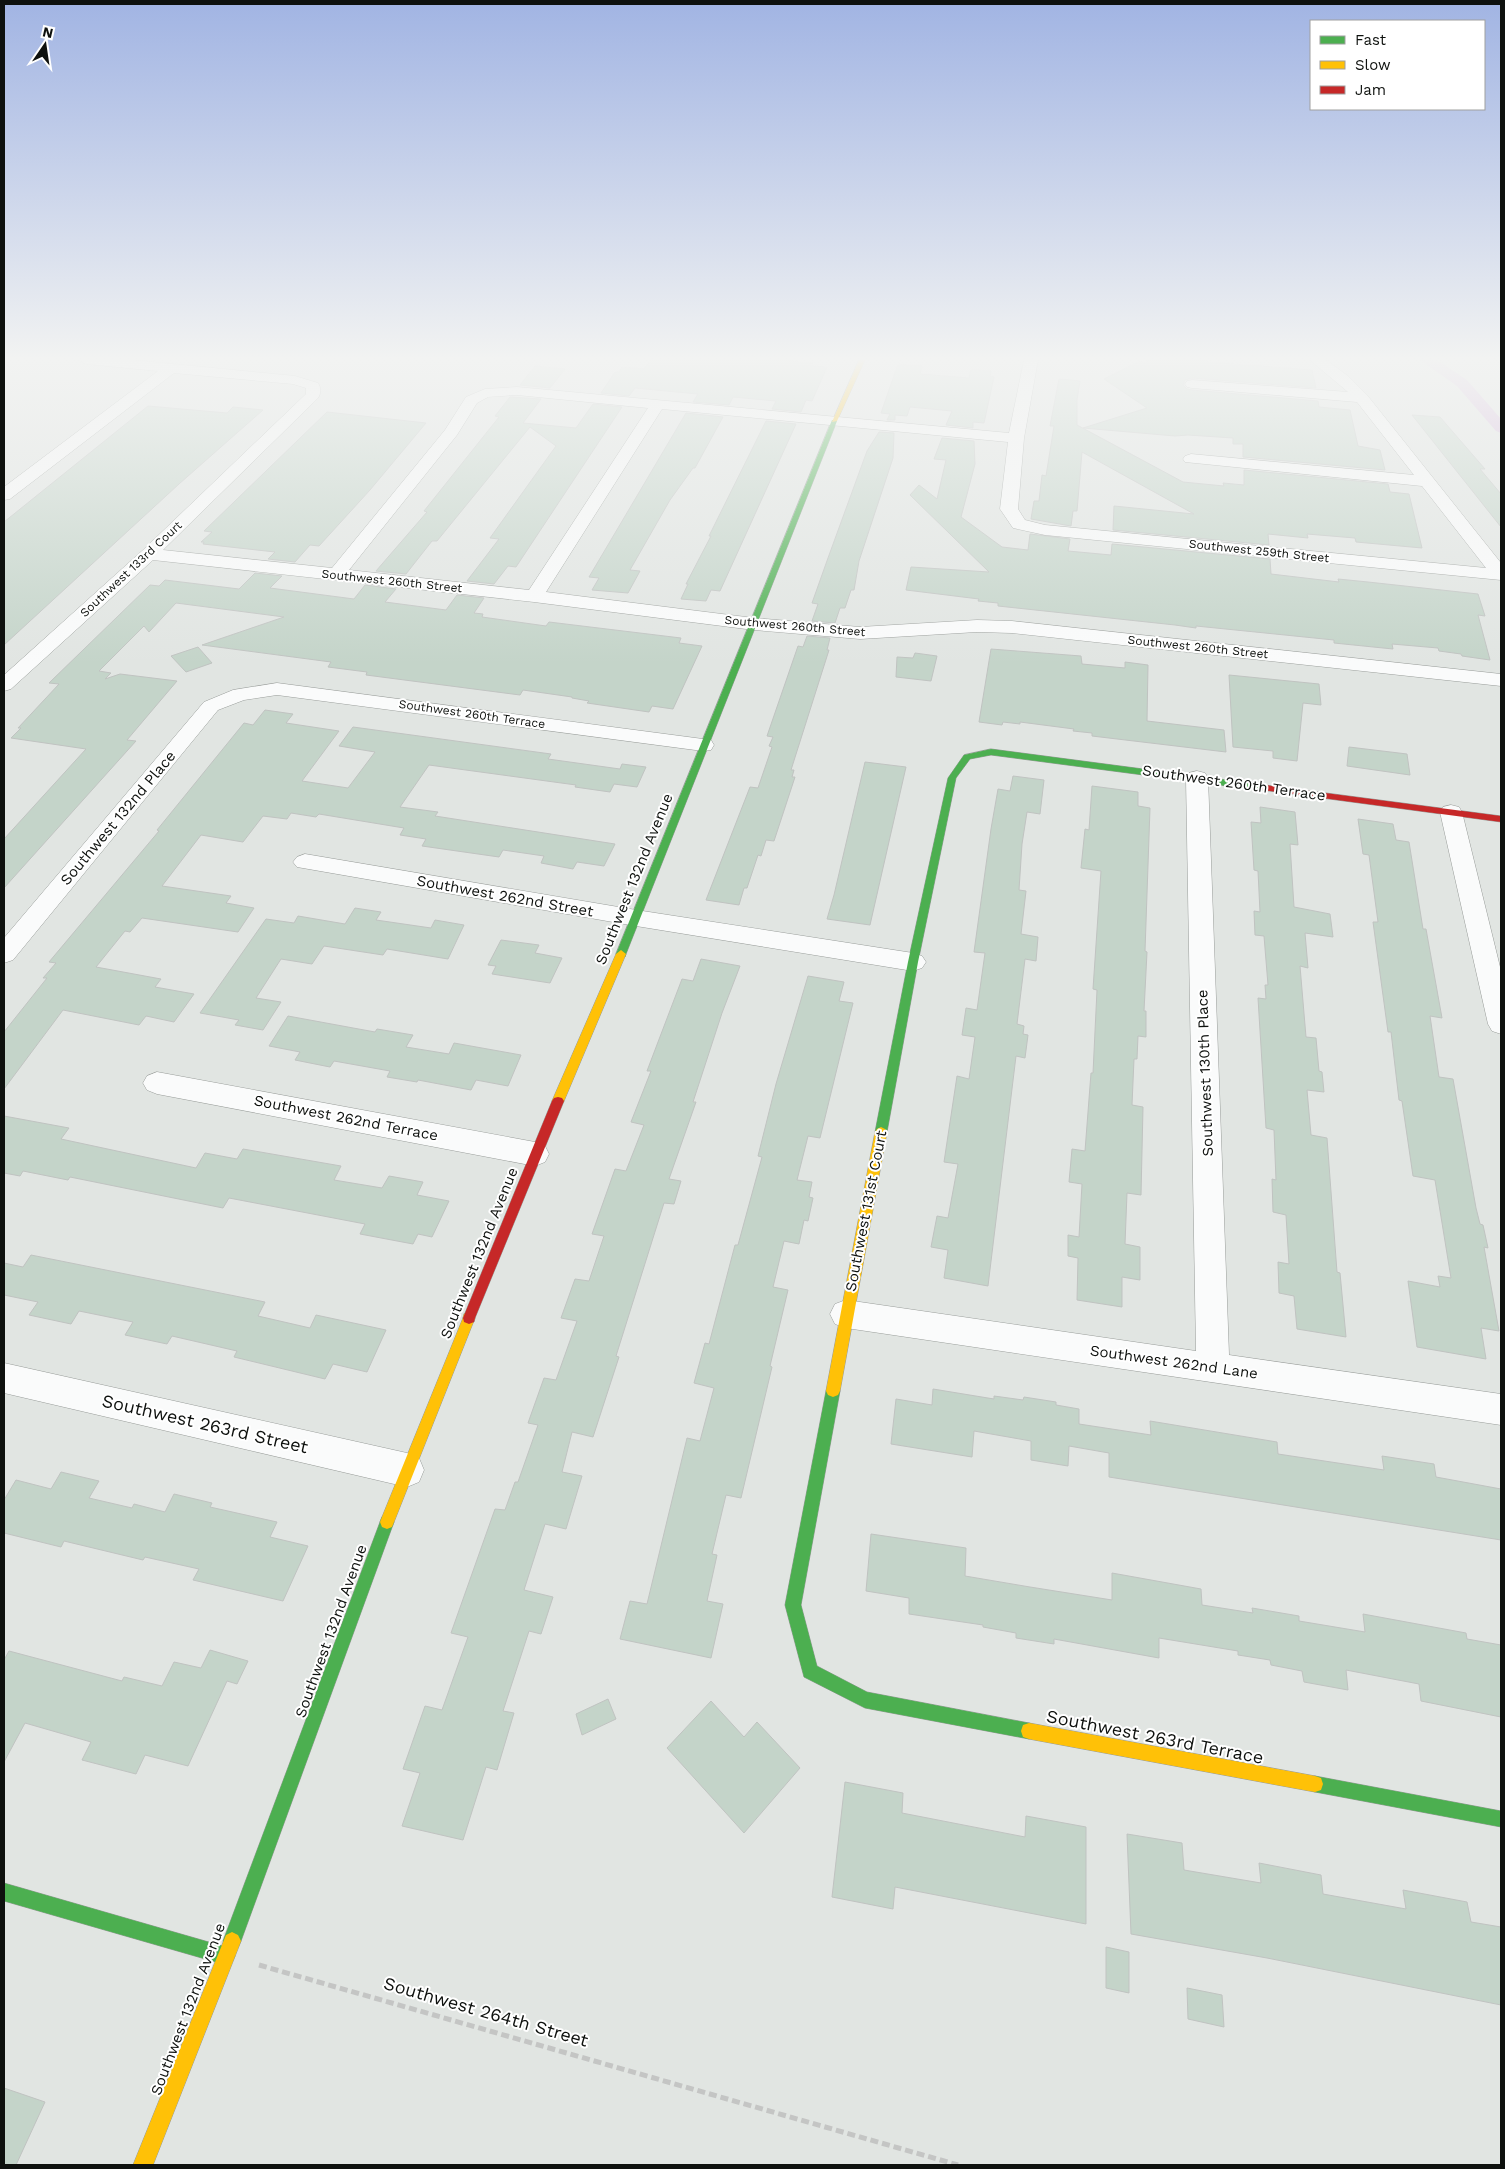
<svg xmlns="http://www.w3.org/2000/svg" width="1505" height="2169" font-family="'Work Sans',sans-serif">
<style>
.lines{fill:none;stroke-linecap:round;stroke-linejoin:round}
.canal{fill:#d6b4dc;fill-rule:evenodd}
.building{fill:#c4d4c9;stroke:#c0c3c1}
.street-casing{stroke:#989c99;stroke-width:1}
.fast-casing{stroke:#989c99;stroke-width:1}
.slow-casing{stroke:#989c99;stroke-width:1}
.jam-casing{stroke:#989c99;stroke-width:1}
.path{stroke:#c4c5c4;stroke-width:5;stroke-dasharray:8 4;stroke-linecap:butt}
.street{fill:#fafbfb;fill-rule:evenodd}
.fast{fill:#4caf50;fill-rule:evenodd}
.slow{fill:#ffc107;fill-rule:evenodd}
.jam{fill:#c62828;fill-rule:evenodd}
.labels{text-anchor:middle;stroke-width:4;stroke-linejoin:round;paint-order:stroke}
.far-street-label{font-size:12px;fill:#0e110e;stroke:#fff}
.street-label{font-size:15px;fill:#0e110e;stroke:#fff}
.near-street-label{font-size:18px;fill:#0e110e;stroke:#fff}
</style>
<rect width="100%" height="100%" fill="#e1e5e2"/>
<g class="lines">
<!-- canal -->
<path class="canal" d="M1420 360H1437L1467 380 1501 419V433L1496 431 1457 386Z"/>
</g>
<!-- building -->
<path class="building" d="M651 360H778L813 363 811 366 827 367 812 401 806 400 801 412 772 409 776 401 733 397 729 405 693 402 698 394 635 388 629 396 601 393 615 372H619L622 367 644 369Z
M1150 360H1207V362L1312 370 1316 388 1192 378 1185 380 1183 385 1187 389 1192 390 1318 401 1319 407 1350 410 1358 446 1380 450 1385 470 1243 457V444H1233V438L1188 435 1175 436 1083 428 1147 408 1104 379 1140 361 1145 363Z
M898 364 922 366 920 374 969 378 971 370 991 371 990 376 994 377 984 423 973 422V428L946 425 952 411 910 407 907 416 895 415V420H887L890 414 881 413Z
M535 366 565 369 550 388 520 385Z
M1059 379 1080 381 1077 400V425L1183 482 1224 486 1223 483 1244 485V470L1388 484 1390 492 1409 494 1422 548 1356 542 1355 538 1307 534 1308 538 1268 534 1269 545 1113 530 1114 506 1194 514 1082 452 1077 511H1073L1071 526 1031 519 1034 501H1039L1042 475 1046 476 1054 426H1050Z
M510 397 541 399 523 423 576 428 593 404 622 407 516 567 508 566 494 584 467 581 499 539 490 538 556 446 530 427 437 541H432L406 574 376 571 427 512 424 511 499 417 495 416Z
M148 406 227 413 233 407 263 410 179 484 4 645V522Z
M327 412 426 423 370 490 319 546 310 545 295 562 268 559 275 552 203 544 204 542H201L212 532 204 531Z
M686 413 723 417 695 468H693L670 500 630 570 640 571 628 593 592 590 599 578 589 577Z
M1412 415 1440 417 1485 469H1480L1501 494V527Z
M766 421 796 424 720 591 711 590 706 601 681 599 688 584H686L711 536H709Z
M879 432 894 433 893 458 859 561 854 590H851L845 608H840L835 623 812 621 818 604 812 603 828 558 867 451Z
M942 438 974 441 975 464 961 517 1002 547 1028 550 1030 534 1070 539 1068 551 1111 555 1112 544 1270 559 1271 574 1339 582 1338 579 1368 582 1478 594 1485 616 1478 615 1490 660 1462 656 1461 654 1439 651 1438 648 1392 644 1393 649 1334 643V640L1196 626V628L1175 625 998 606V603L978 601 979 599 906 590 911 567 989 572 910 495 919 485 937 499 946 460 934 459Z
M255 573 282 576 270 588 354 599 365 585 396 589 385 602 446 610 457 595 484 598 474 613 483 614 482 617 546 626 549 622 681 638 679 643 702 646 673 709 652 706 649 712 587 703 589 701 572 698V697L523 690 520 695 366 675 367 672 328 667 331 662 202 645 284 617 176 603 149 632 144 626 99 671 111 673 105 679 120 674 177 681 127 740 136 741 4 888V839L86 749 11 738 21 728H18L59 684 49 683 150 585 159 586 165 580 239 589Z
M807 636 830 638 827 650H829L791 770H794L792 777H795L774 841 766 840 761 856 758 855 747 888H744L739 905 706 900 750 787 758 788 772 747 769 746 773 737 767 736 798 646 803 647Z
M198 647 212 663 186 672 171 656Z
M991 649 1081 656 1082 664 1125 668V662L1148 665 1147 721 1224 730 1226 752 1092 736V733L1073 731 1074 729 1020 722V724L1003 722 1002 725 979 722Z
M915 653 937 656 931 681 896 677 897 657 913 658Z
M1229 675 1319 684 1321 705 1303 703 1297 761 1273 758V751L1233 747Z
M265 710 293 714 286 723 339 731 302 781 348 788 375 752 339 746 353 727 551 754 548 759 620 769 622 764 646 767 637 787 614 784 610 792 575 787 576 785 429 765 400 807 438 812 435 816 615 844 604 866 577 862 573 869 541 863 544 856 503 850 499 857 422 846 426 839 400 835 404 828 319 814 316 817 291 813 287 819 263 816 243 842 201 835 162 886 231 896 226 903 254 908 238 932 142 918 130 932 125 931 96 967 161 979 155 987 194 994 174 1022 146 1016 139 1025 63 1010 4 1089V1032L47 978H43L56 963 49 962 159 831 157 830 244 723 253 725Z
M1349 747 1407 754 1410 775 1347 766Z
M865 762 906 767 870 925 827 919 834 895Z
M1013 776 1044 780 1040 814 1027 812 1022 844 1019 890 1026 891 1021 934 1038 937 1036 961 1025 959 1017 1024 1024 1026 1023 1034 1028 1035 1025 1058 1016 1056 988 1286 944 1278 948 1250 931 1247 937 1216 948 1218 958 1164 944 1162 957 1076 969 1079 975 1037 962 1035 966 1008 977 1010 985 953 974 952 991 829 998 789 1010 791Z
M1092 786 1138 792V806L1150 808 1145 951 1147 952 1144 1011H1146V1037L1138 1036 1137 1059H1134L1132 1105 1143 1107 1141 1195 1127 1193 1125 1244 1140 1247V1280L1122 1277V1307L1077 1300 1078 1258 1068 1256V1235L1079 1237 1082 1184 1069 1182 1072 1149 1085 1151 1091 1073H1093L1097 990 1093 989 1101 871 1081 868 1085 829 1089 830Z
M1260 807 1295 812 1298 845 1290 844 1294 907 1330 914 1333 937 1305 933 1308 968 1300 966 1306 1037 1316 1038 1319 1071 1322 1072 1324 1092 1307 1090 1311 1135 1327 1138 1337 1272 1340 1273 1346 1337 1297 1329 1294 1296 1279 1293 1278 1262 1289 1264 1286 1215 1273 1212 1272 1179 1276 1180 1274 1130 1266 1128 1258 998 1266 999 1265 985H1268L1264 936 1255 935 1254 911 1260 912 1258 871 1254 870 1251 822 1261 823Z
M1358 819 1393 824 1396 840 1409 842 1423 929H1426L1442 1018 1430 1016 1439 1077 1453 1079 1476 1208 1480 1224 1483 1225 1488 1248 1484 1247 1499 1331 1481 1328 1486 1359 1417 1347 1408 1281 1440 1287 1438 1276 1451 1278 1435 1180 1413 1176 1402 1101 1399 1100 1391 1032H1388L1373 922H1378L1369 855 1363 854Z
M355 908 381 912 376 920 431 928 435 920 464 925 448 959 387 949 383 955 324 946 312 964 281 959 256 998 281 1002 263 1030 235 1025 239 1020 200 1013 266 919 294 923 298 916 345 924Z
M501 940 539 945 535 953 562 958 550 983 492 974 496 966 488 965Z
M701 959 740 966 722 1013 693 1102H696L669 1179 681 1181 674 1204 664 1203 616 1356 619 1357 593 1437 572 1432 562 1472 582 1476 566 1529 545 1524 524 1590 553 1597 541 1634 529 1631 503 1711 514 1713 497 1770 486 1767 463 1840 402 1826 420 1773 403 1769 425 1706 442 1710 468 1637 451 1633 495 1509 505 1510 515 1482H518L538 1425 528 1423 544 1378 556 1380 577 1321 561 1318 575 1279 589 1281 604 1236 592 1234 615 1169 626 1171 644 1125 631 1122 651 1071H647L658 1042 682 979 693 981Z
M808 976 844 982 839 1001 853 1003 820 1138 808 1136 797 1180 812 1182 809 1197 813 1198 808 1221 804 1220 799 1244 784 1241 773 1287 788 1290 770 1366 772 1367 741 1498 726 1495 712 1554 717 1555 707 1601 723 1604 711 1658 620 1639 630 1601 647 1604 687 1438 700 1441 714 1388 694 1383 705 1343 709 1344 735 1245H738L762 1157 758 1156 776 1084Z
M288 1016 375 1032 377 1029 413 1035 406 1047 449 1054 454 1043 521 1055 508 1086 476 1080 471 1090 418 1080 417 1082 387 1077 390 1071 334 1061 330 1067 295 1060 300 1052 269 1046Z
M4 1116 69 1128 61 1139 196 1168 205 1153 237 1159 243 1149 341 1166 334 1180 382 1188 389 1176 423 1182 417 1195 449 1201 432 1237 418 1234 413 1244 360 1234 365 1224 229 1198 223 1208 70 1177 68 1180 23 1171 20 1176 4 1173Z
M31 1255 265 1302 258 1316 310 1328 316 1315 386 1330 367 1372 333 1364 325 1379 234 1357 237 1351 172 1336 167 1344 125 1335 133 1322 79 1311 71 1324 29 1315 38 1302 4 1295V1263L23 1267Z
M933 1389 994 1399V1396L1023 1400 1024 1397 1056 1402V1405L1079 1409V1424L1151 1435 1150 1421 1277 1442 1278 1454 1384 1470 1382 1456 1434 1464 1436 1477 1501 1489V1540L1109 1477V1453L1069 1446 1068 1466 1031 1460V1441L974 1431 972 1457 891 1444 896 1399 932 1405Z
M61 1472 99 1481 89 1498 132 1508 134 1504 165 1512 174 1494 212 1503 210 1507 277 1522 270 1537 308 1546 283 1601 193 1580 199 1569 145 1557 143 1560 64 1541 61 1547 4 1533V1500L16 1480 51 1489Z
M871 1534 966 1548 965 1576 1030 1587 1112 1600V1573L1201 1589 1202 1605 1253 1613 1252 1608 1299 1616V1621L1365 1632 1363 1614 1466 1633 1467 1639 1501 1645V1717L1421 1701 1419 1684 1346 1670 1348 1690 1304 1682 1302 1671 1271 1665 1270 1660 1238 1655V1651L1159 1638V1658L1054 1639V1644L1016 1638V1633L983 1627V1625L909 1614V1598L866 1591Z
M210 1650 248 1661 237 1684 227 1681 188 1766 145 1755 136 1774 82 1760 91 1742 25 1723 4 1762V1660L9 1651 122 1681 124 1677 162 1686 174 1662 201 1668Z
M608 1699 616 1719 582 1735 576 1714Z
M711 1701 744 1737 757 1722 800 1768 744 1833 667 1748Z
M845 1782 903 1793 902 1813 1025 1837 1026 1816 1086 1827V1924L895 1887 893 1909 832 1897Z
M1127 1834 1182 1843 1184 1870 1261 1883 1259 1863 1321 1875 1323 1894 1406 1909 1403 1890 1467 1902 1471 1922 1501 1927V2005L1267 1958 1131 1934Z
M1106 1947 1129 1952V1993L1106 1988Z
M1187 1988 1222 1995 1224 2027 1188 2019Z
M4 2088 45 2102 16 2165H4Z"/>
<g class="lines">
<defs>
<path id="street" d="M79 360H132L295 376 318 383C321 387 321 394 318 398L163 550 332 568 445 430 466 397 485 389 517 387 1009 433 1024 360H1038L1024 438 1018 509 1025 520 1045 525 1486 568 1422 486 1185 462 1183 459 1185 456 1191 454 1414 475 1357 402 1192 388 1187 387 1185 384 1187 381 1192 380 1348 392 1310 360H1326L1348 376 1367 395 1501 563V580L1045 535 1013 528 1000 509 1008 442 662 409 546 592 754 618 860 627 977 620 1012 621 1501 674V686L1012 633 977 632 860 639 754 630 534 602 153 560 11 689 4 691V675L143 550 306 394V388L293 384 174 373 10 499 4 500V487L158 371 86 364ZM517 395 648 408 529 590 349 570 457 435 477 403 488 397Z
M277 683 703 739 711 740 714 745 711 750 703 751 277 695 244 700 218 710 13 960 4 963V938L204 702 233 690Z
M1197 771 1205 773 1208 778 1229 1355 1501 1394V1425L846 1328 835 1324 830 1314 835 1304 846 1300 1196 1351 1186 778 1189 773Z
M1451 805 1459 807 1462 812 1501 971V1034L1492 1031 1488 1024 1440 812 1443 807Z
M305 854 636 910 913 953 922 956 926 962 922 968 913 971 636 926 297 867 293 862 297 857Z
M157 1072 535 1142 545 1146 549 1154 545 1162 535 1166 157 1094 147 1090 143 1083 147 1076Z
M4 1363 407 1453 419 1458 424 1470 419 1482 407 1487 4 1393Z"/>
<path id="fast" d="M832 420 837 421 626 954 625 957H617L616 954Z
M991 749 1265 785 1270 788 1265 791 991 755 970 759 956 778 918 962 887 1132 885 1135H877L875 1132 908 962 948 778 964 755Z
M833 1385 838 1387 840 1391 801 1605 817 1666 867 1692 1029 1723 1035 1725 1037 1731 1035 1737 1029 1739 865 1708 804 1677 785 1605 826 1391 828 1387Z
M387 1515 392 1517 394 1522 241 1941 238 1947 232 1950 235 1956 232 1962 226 1965 4 1901V1883L226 1947 223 1941 380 1522 382 1517Z
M1315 1776 1501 1811V1827L1315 1792 1309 1790 1307 1784 1309 1778Z"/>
<path id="slow" d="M859 360H865L837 421 832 422Z
M621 950 626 954 564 1101 562 1104H554L552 1101 616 954Z
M881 1127 885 1129 887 1132 840 1391 838 1395 833 1397 828 1395 826 1391 875 1132 877 1129Z
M469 1312 474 1314 475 1318 394 1522 392 1527 387 1529 382 1527 380 1522 463 1318 464 1314Z
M1029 1723 1315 1776 1321 1778 1323 1784 1321 1790 1315 1792 1029 1739 1023 1737 1021 1731 1023 1725Z
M232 1932 238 1935 241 1941 153 2165H133L226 1935Z"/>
<path id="jam" d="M1265 785 1501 816V822L1262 790V786Z
M558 1097 562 1098 564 1101 475 1318 474 1322 469 1324 464 1322 463 1318 552 1101 554 1098Z"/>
</defs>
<!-- street casing -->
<use href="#street" class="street-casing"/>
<!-- fast casing -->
<use href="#fast" class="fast-casing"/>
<!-- slow casing -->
<use href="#slow" class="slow-casing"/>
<!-- jam casing -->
<use href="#jam" class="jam-casing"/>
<!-- path -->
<path class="path" d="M259 1965 958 2165"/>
<!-- street -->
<use href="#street" class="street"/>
<!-- fast -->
<use href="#fast" class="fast"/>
<!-- slow -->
<use href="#slow" class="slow"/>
<!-- jam -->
<use href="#jam" class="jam"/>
</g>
<!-- sky -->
<linearGradient id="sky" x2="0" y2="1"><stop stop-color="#a1b4e3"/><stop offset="0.54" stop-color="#f2f3f2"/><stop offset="1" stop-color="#f2f3f2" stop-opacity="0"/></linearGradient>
<rect width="1505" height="664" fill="url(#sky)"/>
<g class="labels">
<!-- far-street labels -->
<g class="far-street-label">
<text transform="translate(1259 551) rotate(6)" y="4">Southwest 259th Street</text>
<text transform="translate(131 569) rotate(-43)" y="4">Southwest 133rd Court</text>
<text transform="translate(392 581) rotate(6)" y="4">Southwest 260th Street</text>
<text transform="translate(795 626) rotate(5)" y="4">Southwest 260th Street</text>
<text transform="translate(1198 647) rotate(6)" y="4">Southwest 260th Street</text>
<text transform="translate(472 714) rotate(8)" y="4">Southwest 260th Terrace</text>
</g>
<!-- street labels -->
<g class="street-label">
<text transform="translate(1234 783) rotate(8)" y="5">Southwest 260th Terrace</text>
<text transform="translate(118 818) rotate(-50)" y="5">Southwest 132nd Place</text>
<text transform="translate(634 879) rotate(-68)" y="5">Southwest 132nd Avenue</text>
<text transform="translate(505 896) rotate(10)" y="5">Southwest 262nd Street</text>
<text transform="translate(1205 1073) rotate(-92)" y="5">Southwest 130th Place</text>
<text transform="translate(346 1118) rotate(11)" y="5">Southwest 262nd Terrace</text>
<text transform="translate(866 1211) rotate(-79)" y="5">Southwest 131st Court</text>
<text transform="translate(479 1253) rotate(-68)" y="5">Southwest 132nd Avenue</text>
<text transform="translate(1174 1362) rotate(8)" y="5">Southwest 262nd Lane</text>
<text transform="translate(331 1631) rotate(-70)" y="5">Southwest 132nd Avenue</text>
<text transform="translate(188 2009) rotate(-69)" y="5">Southwest 132nd Avenue</text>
</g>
<!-- near-street labels -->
<g class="near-street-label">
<text transform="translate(205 1424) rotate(13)" y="6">Southwest 263rd Street</text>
<text transform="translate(1155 1737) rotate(11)" y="6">Southwest 263rd Terrace</text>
<text transform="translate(486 2012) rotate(16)" y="6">Southwest 264th Street</text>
</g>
</g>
<!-- border -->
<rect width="1505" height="2169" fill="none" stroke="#0e110e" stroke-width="10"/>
<!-- legend -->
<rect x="1310" y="20" width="175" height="90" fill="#ffffff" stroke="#9fa09f"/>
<rect x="1320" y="36" width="25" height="8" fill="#4caf50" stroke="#9fa09f"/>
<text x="1355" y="45" font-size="15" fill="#0e110e">Fast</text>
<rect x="1320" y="61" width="25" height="8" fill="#ffc107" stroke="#9fa09f"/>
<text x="1355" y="70" font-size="15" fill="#0e110e">Slow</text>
<rect x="1320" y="86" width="25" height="8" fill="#c62828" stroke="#9fa09f"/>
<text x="1355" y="95" font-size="15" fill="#0e110e">Jam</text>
<!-- north arrow -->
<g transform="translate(45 45) rotate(13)" stroke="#ffffff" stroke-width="4" paint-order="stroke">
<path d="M0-4L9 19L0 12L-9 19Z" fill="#0e110e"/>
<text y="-8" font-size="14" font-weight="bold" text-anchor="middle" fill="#0e110e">N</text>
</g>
</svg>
